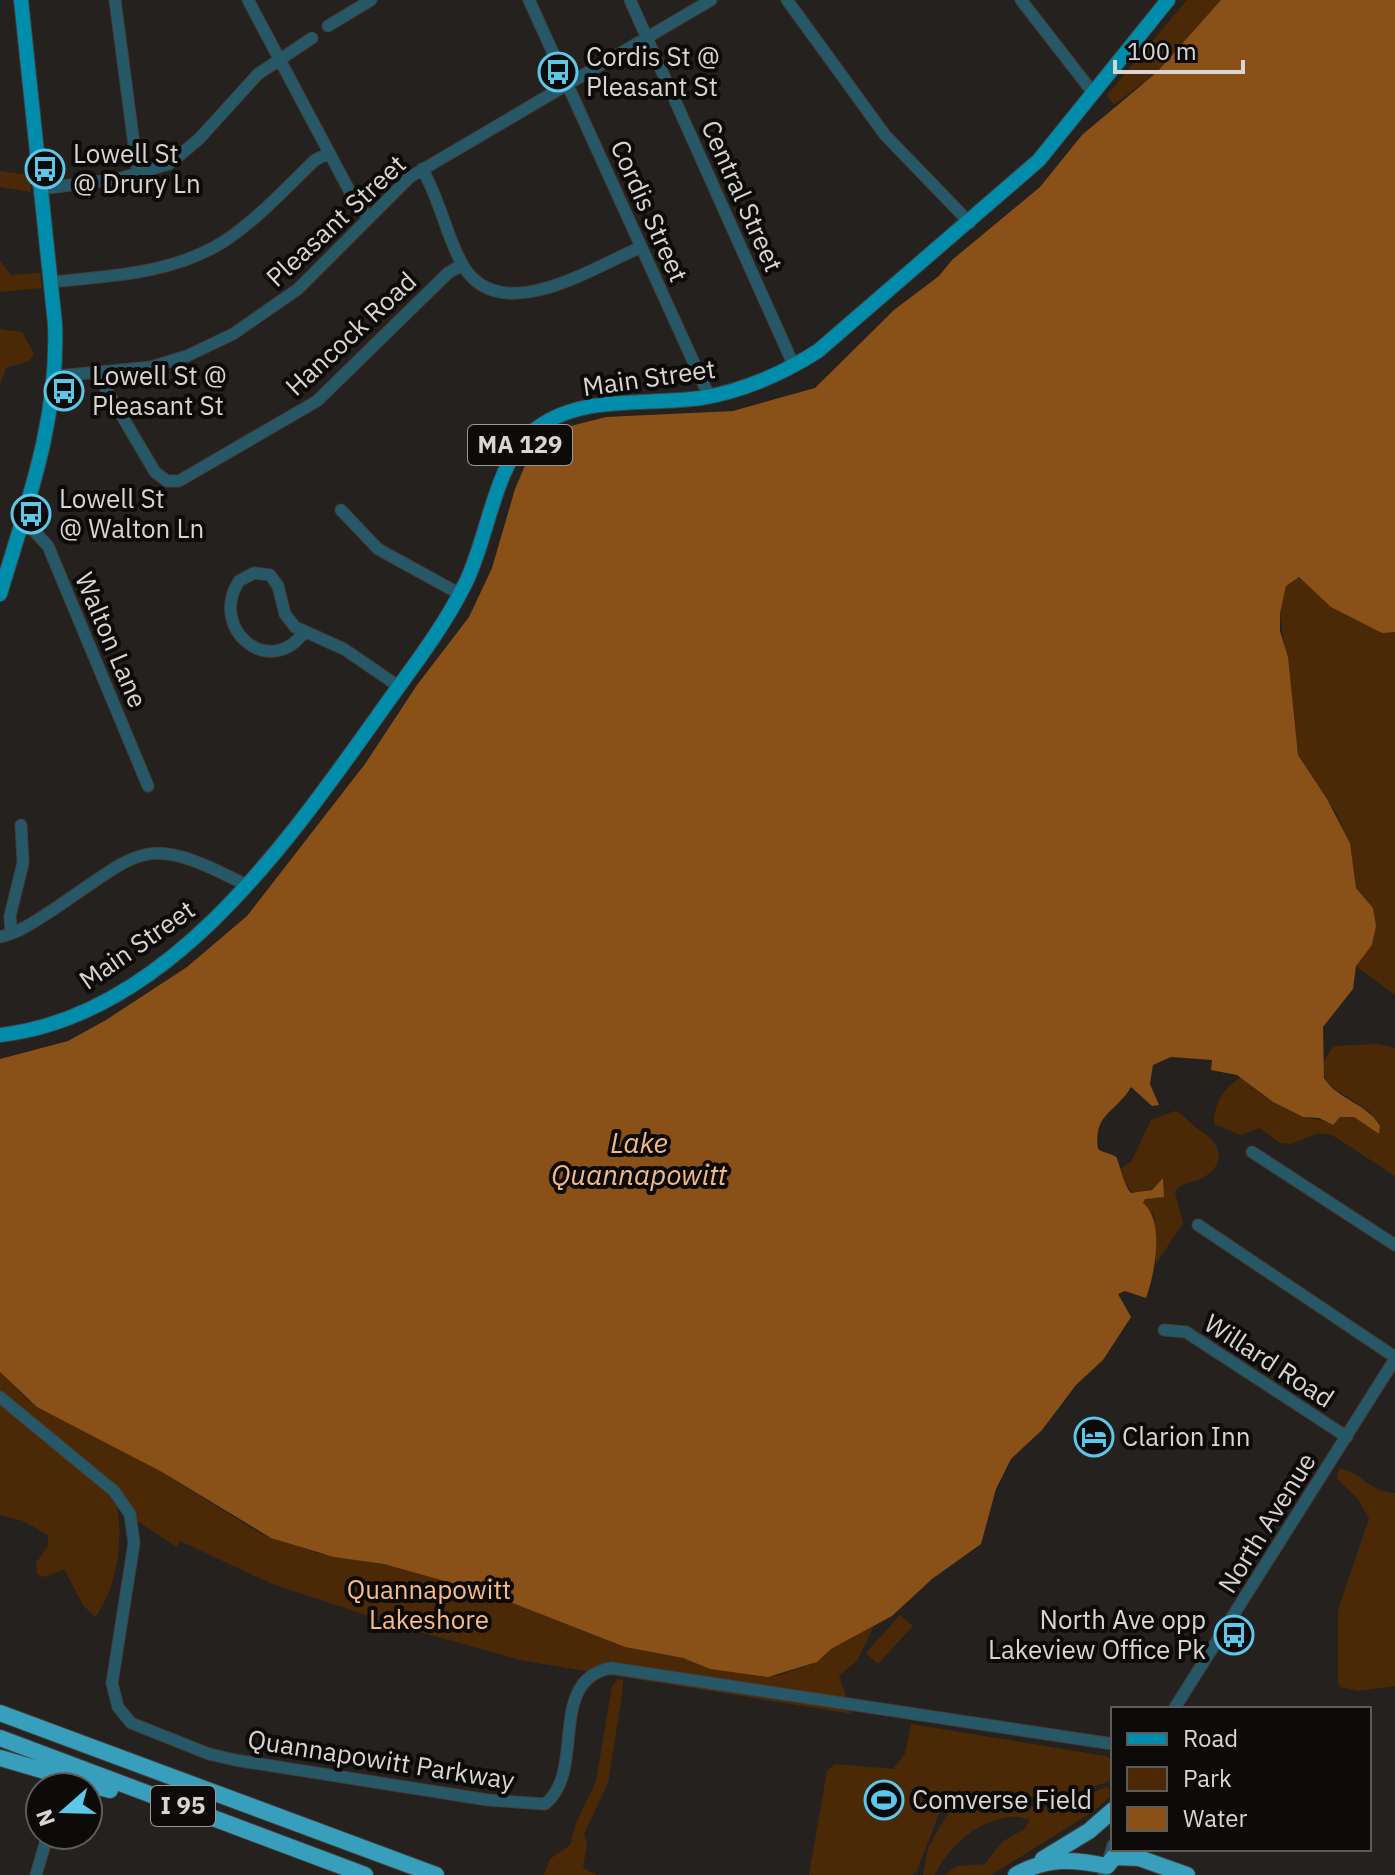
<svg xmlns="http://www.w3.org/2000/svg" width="1395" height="1875" font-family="'IBM Plex Sans',sans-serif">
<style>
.green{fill:#4b2907}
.water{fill:#895017}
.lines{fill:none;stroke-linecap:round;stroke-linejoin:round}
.minor-casing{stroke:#423e3b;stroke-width:13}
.major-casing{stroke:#423e3b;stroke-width:16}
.highway-casing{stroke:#423e3b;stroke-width:18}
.minor{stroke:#275867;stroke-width:11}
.major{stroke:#008dac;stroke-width:14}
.highway{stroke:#379fbc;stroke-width:16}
.labels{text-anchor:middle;stroke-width:8;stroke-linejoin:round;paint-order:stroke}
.shield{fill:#0d0b0a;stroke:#9b9897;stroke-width:2}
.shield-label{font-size:24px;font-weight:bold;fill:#d8d5d3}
.poi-label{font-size:26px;fill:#d8d5d3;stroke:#0d0b0a;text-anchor:start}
.street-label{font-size:26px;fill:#d8d5d3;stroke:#0d0b0a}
.park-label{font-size:26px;fill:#f7bb89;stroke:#0d0b0a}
.water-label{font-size:28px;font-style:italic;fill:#f5b987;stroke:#0d0b0a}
</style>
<rect width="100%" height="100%" fill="#25211e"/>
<!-- green -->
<path class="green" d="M1187 0H1221L1157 72 1114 105 1107 95Z
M0 171 30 175 31 192 0 187Z
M0 261 11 275 40 273 42 288 0 292Z
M0 329 22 332 34 354 29 361 6 368 0 384Z
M1295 576 1304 580 1326 600 1395 632V995L1356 966 1374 940 1373 908 1356 888 1350 843 1338 816 1298 755 1280 613 1286 586Z
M1377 1044 1395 1048V1176L1332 1135 1319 1133 1291 1144 1280 1143 1259 1128 1241 1135 1214 1124C1213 1105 1226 1084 1242 1077 1257 1093 1281 1109 1302 1116 1312 1120 1322 1119 1333 1125L1340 1117H1354L1379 1134 1380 1126 1369 1111 1326 1083 1323 1063 1333 1046Z
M1175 1111C1185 1114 1190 1124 1199 1130 1221 1142 1228 1164 1202 1178 1191 1185 1184 1179 1175 1192L1183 1223 1156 1264 1154 1216 1143 1203 1145 1199 1163 1194V1179L1152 1189 1134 1194 1120 1176V1169L1131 1162 1151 1120Z
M0 1372 28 1400 162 1472 261 1534 318 1553 384 1564 487 1593 625 1647 683 1658 710 1669 777 1676 817 1662 831 1649 874 1626 857 1661 839 1675 852 1714 524 1661 409 1629 272 1584 180 1541 177 1547 117 1508C124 1539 116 1591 95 1617L83 1605 64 1569 46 1577 37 1574 36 1563 48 1546V1535L23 1521 0 1515Z
M1339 1468C1360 1472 1372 1493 1395 1493V1686L1359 1691 1340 1687 1338 1681V1610L1369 1519 1359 1500 1337 1479Z
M900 1615 913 1626 878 1664 866 1653Z
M618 1679 623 1680 622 1695 608 1783 584 1834 587 1844 583 1868 597 1875H544L550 1859 570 1845 576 1823 596 1781 612 1686Z
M911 1724 1106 1756 1113 1760V1780L1056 1799 957 1792 944 1801 917 1871 912 1875H809L827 1771 835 1764 893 1769 905 1754Z
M1107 1786 1112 1795 1094 1811 991 1875H945L957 1866 985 1864 1002 1842 1024 1829 1030 1820C993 1806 949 1843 935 1875H923L928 1848 955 1801 1020 1800 1037 1808 1067 1806Z"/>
<!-- water -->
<path class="water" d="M1221 0H1395V632L1382 633 1331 607 1299 577 1286 586 1280 613V631L1288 657 1298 755 1327 799 1350 843 1356 888 1373 908 1376 926 1372 945 1356 966 1353 989 1323 1027 1324 1078C1338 1100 1367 1103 1380 1126L1379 1134 1354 1117H1340L1333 1125 1319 1118 1303 1117 1273 1102 1237 1075 1211 1070 1212 1060 1171 1057 1153 1065 1150 1084 1159 1105 1152 1106 1131 1087C1116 1113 1093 1113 1098 1149 1103 1153 1111 1153 1116 1157 1119 1160 1122 1182 1131 1193L1152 1190 1163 1178 1164 1197 1145 1199 1143 1203C1165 1220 1155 1274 1146 1298L1125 1291 1118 1294 1131 1317 1103 1360 1076 1385 1042 1430 1011 1459 996 1489 981 1544 932 1579 892 1616 831 1649 817 1662 768 1677 710 1669 683 1658 625 1647 487 1593 384 1564 334 1557 271 1538 162 1472 37 1407 0 1372V1059L68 1041 106 1020 187 967 247 916 365 764 417 685 469 617 492 568 515 489 529 456 543 439 567 427 606 417 733 411 815 388 894 310 939 276 952 260 1040 187 1082 135 1157 72Z"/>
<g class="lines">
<defs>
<path id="minor" d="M115 0 138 175
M248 0 357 205 368 216
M529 0 709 396
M630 0 794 366
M787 0 885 135 970 223
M1021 0 1094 94
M328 26 371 0
M422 169C439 197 445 231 460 260 495 332 592 268 641 247
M40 189 118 179 169 164 199 139 258 74 312 38
M51 282C109 276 172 274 223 242 257 220 286 188 315 160L329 153
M103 373 106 389 155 472 167 481H179L317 401 448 273 462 265
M57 376 151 367 187 356 233 334 298 289 410 177 711 0
M341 510 378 549 460 594
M22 518 48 546 148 786
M304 632C270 680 208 629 239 581L254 573 270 575 278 586 285 614 295 627 344 649 398 686
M11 934 10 916 23 863 21 825
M0 937C21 932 37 920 54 909 144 849 143 832 246 885
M1252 1152 1395 1245
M1198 1225 1395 1357
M1164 1330 1186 1332 1347 1437
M0 1397 114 1491 130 1514 134 1543 112 1683 118 1707 131 1723 209 1754 235 1760 488 1800 545 1804C587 1771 546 1680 611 1668L1113 1744
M1174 1709 1395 1359
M36 1875 47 1837
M1104 1875 1113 1845"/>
<path id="major" d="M0 594C27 504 59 419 55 324L21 0
M0 1035C167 1016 287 843 377 717 407 674 441 632 464 586 488 541 493 466 532 432 578 393 646 406 701 398 743 391 782 374 818 351L1039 160 1168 0"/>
<path id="highway" d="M0 1713 436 1875
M0 1738 365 1875
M0 1758 110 1790
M1043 1859 1089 1831 1113 1810
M1016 1875C1047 1857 1073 1859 1107 1866L1114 1857 1139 1858 1187 1875"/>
</defs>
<!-- minor casing -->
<use href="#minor" class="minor-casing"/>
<!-- major casing -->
<use href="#major" class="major-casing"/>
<!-- highway casing -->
<use href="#highway" class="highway-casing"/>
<!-- minor -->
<use href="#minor" class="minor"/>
<!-- major -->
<use href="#major" class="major"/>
<!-- highway -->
<use href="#highway" class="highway"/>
</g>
<!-- icons -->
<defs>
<symbol id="bus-ring" viewBox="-11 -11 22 22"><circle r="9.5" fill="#0d0b0a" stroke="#5cc7e8" stroke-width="1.5"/><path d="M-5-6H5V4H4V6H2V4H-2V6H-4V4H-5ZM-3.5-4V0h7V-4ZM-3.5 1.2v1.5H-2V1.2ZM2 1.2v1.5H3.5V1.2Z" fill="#5cc7e8"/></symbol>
<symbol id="hotel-ring" viewBox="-11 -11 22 22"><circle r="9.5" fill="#0d0b0a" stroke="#5cc7e8" stroke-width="1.5"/><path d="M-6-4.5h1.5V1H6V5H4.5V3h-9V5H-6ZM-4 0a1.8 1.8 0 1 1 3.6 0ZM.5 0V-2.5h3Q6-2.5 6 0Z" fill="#5cc7e8"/></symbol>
<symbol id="stadium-ring" viewBox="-11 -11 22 22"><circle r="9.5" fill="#0d0b0a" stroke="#5cc7e8" stroke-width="1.5"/><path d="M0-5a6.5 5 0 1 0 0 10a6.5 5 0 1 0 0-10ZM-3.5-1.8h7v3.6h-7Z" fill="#5cc7e8"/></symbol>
</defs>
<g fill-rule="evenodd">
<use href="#bus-ring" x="536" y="50" width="44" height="44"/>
<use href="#bus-ring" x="23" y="147" width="44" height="44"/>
<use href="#bus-ring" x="42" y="369" width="44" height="44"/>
<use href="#bus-ring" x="9" y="492" width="44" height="44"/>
<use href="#hotel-ring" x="1072" y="1415" width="44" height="44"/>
<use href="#bus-ring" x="1212" y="1613" width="44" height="44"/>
<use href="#stadium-ring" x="862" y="1778" width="44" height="44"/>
</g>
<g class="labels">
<!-- shield labels -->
<g class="shield">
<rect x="468" y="425" width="104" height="40" rx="6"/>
<rect x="151" y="1786" width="64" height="40" rx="6"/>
</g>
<g class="shield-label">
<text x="520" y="453">MA 129</text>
<text x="183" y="1814">I 95</text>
</g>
<!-- poi labels -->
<g class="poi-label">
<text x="586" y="66">Cordis St @<tspan x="586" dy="30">Pleasant St</tspan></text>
<text x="73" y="163">Lowell St<tspan x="73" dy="30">@ Drury Ln</tspan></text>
<text x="92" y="385">Lowell St @<tspan x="92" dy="30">Pleasant St</tspan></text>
<text x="59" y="508">Lowell St<tspan x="59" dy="30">@ Walton Ln</tspan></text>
<text x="1122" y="1446">Clarion Inn</text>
<text x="1206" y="1629" text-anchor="end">North Ave opp<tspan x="1206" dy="30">Lakeview Office Pk</tspan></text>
<text x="912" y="1809">Comverse Field</text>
</g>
<!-- street labels -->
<g class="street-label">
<text transform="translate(742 196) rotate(66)" y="9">Central Street</text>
<text transform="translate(649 211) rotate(66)" y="9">Cordis Street</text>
<text transform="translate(336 221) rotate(-43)" y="9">Pleasant Street</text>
<text transform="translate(351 334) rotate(-43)" y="9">Hancock Road</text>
<text transform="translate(649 378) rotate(-8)" y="9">Main Street</text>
<text transform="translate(111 640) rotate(67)" y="9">Walton Lane</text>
<text transform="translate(137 945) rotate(-35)" y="9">Main Street</text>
<text transform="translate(1269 1361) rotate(33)" y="9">Willard Road</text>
<text transform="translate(1267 1523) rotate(-58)" y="9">North Avenue</text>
<text transform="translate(381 1760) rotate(9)" y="9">Quannapowitt Parkway</text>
</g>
<!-- park labels -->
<g class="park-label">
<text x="429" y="1599">Quannapowitt<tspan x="429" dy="30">Lakeshore</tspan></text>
</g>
<!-- water labels -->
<g class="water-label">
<text x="639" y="1153">Lake<tspan x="639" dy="32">Quannapowitt</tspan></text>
</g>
</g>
<!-- legend -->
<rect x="1111" y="1707" width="260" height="144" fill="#0d0b0a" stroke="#5e5c5a" stroke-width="2"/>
<rect x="1127" y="1733" width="40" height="12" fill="#008dac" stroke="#5e5c5a" stroke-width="2"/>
<text x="1183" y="1747" font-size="24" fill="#d8d5d3">Road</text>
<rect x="1127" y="1767" width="40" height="24" fill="#4b2907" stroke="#5e5c5a" stroke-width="2"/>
<text x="1183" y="1787" font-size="24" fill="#d8d5d3">Park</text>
<rect x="1127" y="1807" width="40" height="24" fill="#895017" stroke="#5e5c5a" stroke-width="2"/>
<text x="1183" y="1827" font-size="24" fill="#d8d5d3">Water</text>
<!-- north arrow -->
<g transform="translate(64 1811) rotate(250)"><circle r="38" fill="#0d0b0a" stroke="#5e5c5a" stroke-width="2"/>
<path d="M0-6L14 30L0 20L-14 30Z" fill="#5cc7e8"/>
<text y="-12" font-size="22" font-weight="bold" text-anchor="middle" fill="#d8d5d3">N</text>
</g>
<!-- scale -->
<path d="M1115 60v12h128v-12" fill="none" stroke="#d8d5d3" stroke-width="4"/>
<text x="1127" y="60" font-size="24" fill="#d8d5d3" stroke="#0d0b0a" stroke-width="6" paint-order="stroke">100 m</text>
</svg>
